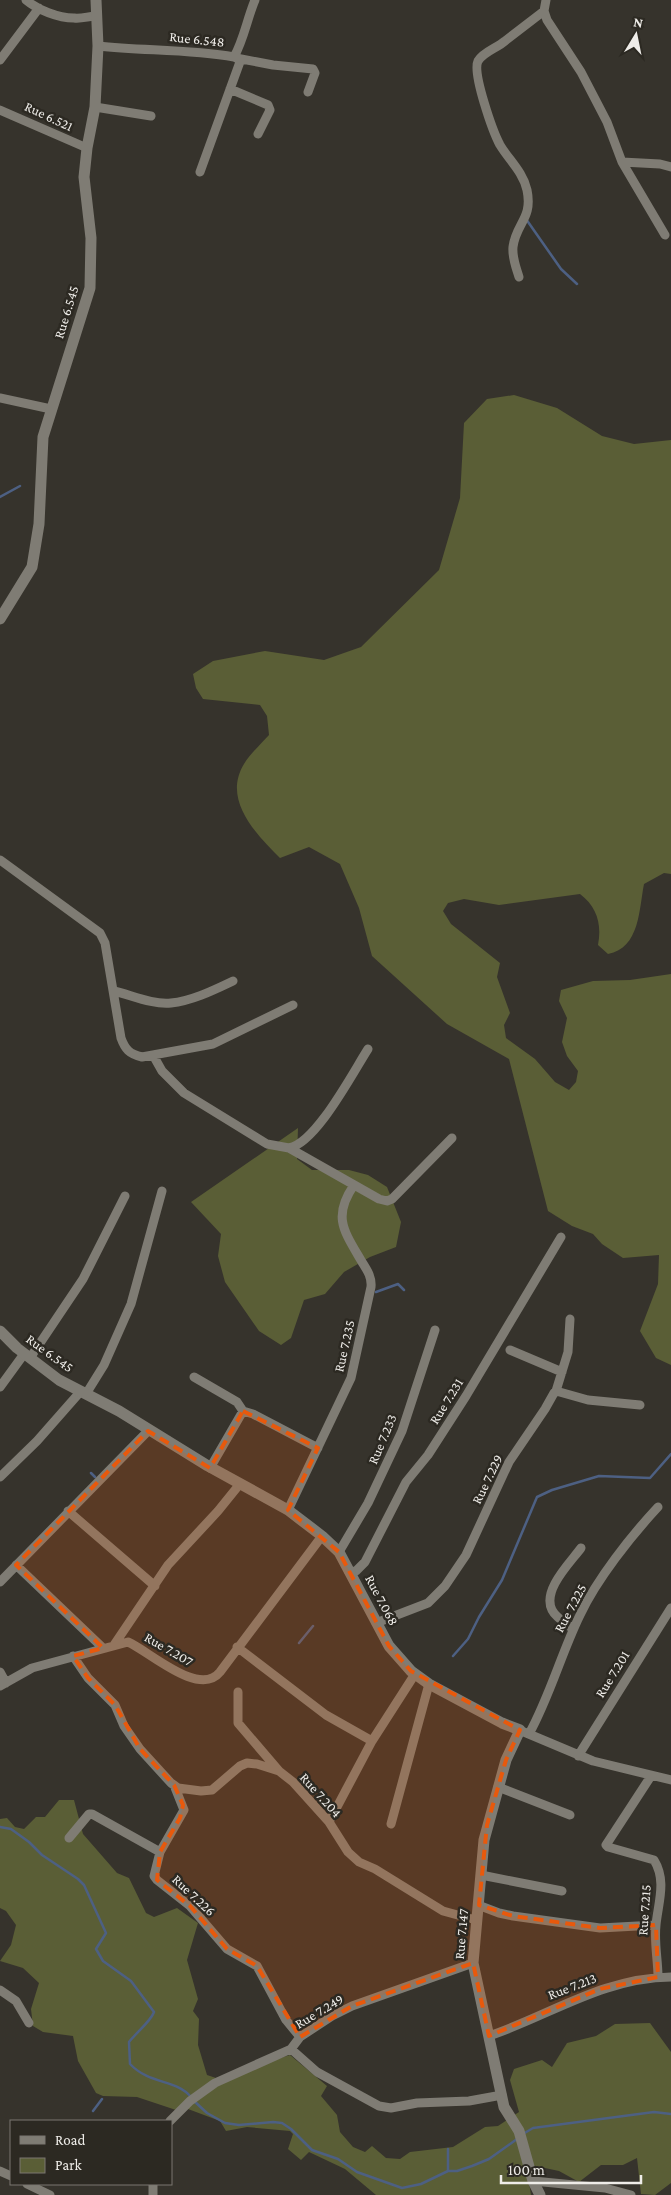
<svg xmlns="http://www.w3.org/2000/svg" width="671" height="2195" font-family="'Crimson Pro',serif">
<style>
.green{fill:#5a5e36}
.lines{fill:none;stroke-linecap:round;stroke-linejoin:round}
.stream{stroke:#4d6083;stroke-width:2.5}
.minor{stroke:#7f7c74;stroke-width:9}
.tertiary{stroke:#7f7c74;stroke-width:11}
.marked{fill:#e8590c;fill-opacity:0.2;stroke:#e8590c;stroke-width:4;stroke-dasharray:10 6;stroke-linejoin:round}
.labels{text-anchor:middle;stroke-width:5;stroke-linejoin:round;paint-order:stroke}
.street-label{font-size:14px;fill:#eeece8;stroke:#2c2922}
</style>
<rect width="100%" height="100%" fill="#36332c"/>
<!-- green -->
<path class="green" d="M514 395 557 408 602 436 634 444 671 440V874L664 873 644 884C639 909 640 948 608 954L598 945C602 924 597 907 580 894L499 905 464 899 448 903 443 911 451 924 500 963 497 977 510 1013 504 1025 506 1038 535 1059 555 1082 569 1090 576 1082 578 1071 567 1056 562 1042 567 1018 559 1001 561 990 593 981 630 980 671 974V1365L656 1358 640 1331 658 1284 659 1255 623 1258 602 1244 593 1234 572 1226 548 1211 509 1059 447 1024 372 956 359 908 340 864 309 847 280 858C256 834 222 800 244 764 250 754 261 744 269 735L267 716 260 705 203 699 196 688 193 674 213 661 265 651 324 660 361 647 439 570 460 498 464 423 487 399Z
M298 1128 297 1159 312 1170H349L368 1175 387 1187 401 1222 396 1247 370 1257 344 1272 325 1294 304 1300 291 1338 281 1345 259 1331 225 1282 218 1256 221 1234 191 1202Z
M59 1800H74L83 1834 117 1873 129 1878 146 1913 154 1917 177 1908 198 1923 187 1960 198 1999 193 2011 199 2019 198 2045 207 2075 216 2078 290 2055 327 2086 321 2096 337 2115 340 2132 353 2147 365 2152 372 2146 386 2158 400 2159 410 2152 453 2147 485 2127 498 2126 519 2112 510 2080 514 2069 542 2060 552 2067 567 2043 596 2036 615 2024 650 2023 671 2052V2183L655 2195 641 2194 637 2158 623 2165H601L579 2182 559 2171 526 2164 531 2195H376L345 2169 309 2152 301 2160 288 2149 293 2134 290 2131 247 2127 226 2131 220 2121 188 2109 176 2110 137 2097 103 2096 96 2093 78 2061 73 2036 43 2032 33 2026 31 2009 39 1983 23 1968 0 1961 11 1945 16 1925 6 1911 0 1908V1819L7 1818 15 1827 24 1829 36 1817H45Z"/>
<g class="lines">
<!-- stream -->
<path class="stream" d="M526 219 561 269 577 284
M0 497 20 486
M376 1292 398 1284 404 1290
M91 1473 95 1477
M299 1643 313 1626
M453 1656 468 1639 479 1617 502 1580 537 1497 552 1490 599 1476 650 1478 671 1454
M0 1827 11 1829 29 1842 42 1855 78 1879 84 1885 106 1933 96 1949 103 1961 131 1981 154 2012C151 2021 136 2033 129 2042L130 2064C150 2085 176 2079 191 2097
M194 2101 207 2113 225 2123 239 2125 273 2122 282 2123 291 2129 312 2150 338 2159 357 2172 402 2188 421 2184 448 2171H457L472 2166 489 2159 517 2139
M93 2111 102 2099
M523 2134 533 2128 654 2112 671 2114
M448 2149V2171"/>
<!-- minor -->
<path class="minor" d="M26 0C38 10 58 18 74 18 82 19 89 16 97 16
M546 0 544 11 547 20 581 72 607 122 622 162 665 235
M98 46C143 51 189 49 234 57 244 39 247 19 255 0
M236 58 273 65 313 69 315 73 308 92
M0 60 39 8
M230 89 268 105 270 110 258 134
M95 107 151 116
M0 110 87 148
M622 162 660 164 671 167
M200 172 241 59
M519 277C516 267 512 258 513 247 516 223 533 219 527 190 523 172 509 160 500 145 493 132 472 73 478 61 483 52 497 48 505 41 518 31 531 21 544 11
M0 398 51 409
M0 860 100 933 105 943 121 1038C125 1049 129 1054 142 1057L213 1044 293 1005
M114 991C131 995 153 1005 171 1003 192 1001 214 990 233 981
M153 1055 162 1071 184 1093 267 1144 289 1148 379 1199 387 1201 392 1199 452 1138
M289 1148C316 1143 352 1074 368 1049
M510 1350 562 1372
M30 1358 83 1279 125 1196
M194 1377 237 1402 243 1411 253 1414 318 1448
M0 1387 24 1354
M556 1391 568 1352 570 1319
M86 1394 104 1365 131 1304 162 1191
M210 1468 243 1411
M0 1477 37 1441 81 1391
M288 1510 351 1378 371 1287C372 1277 367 1270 362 1262 344 1231 332 1217 354 1185
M68 1511 155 1586
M339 1552 368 1503 402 1431 435 1330
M16 1565 103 1648
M349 1572 356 1571 365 1562 406 1482 428 1455 466 1396 561 1237
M0 1582 148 1431
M376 1623 428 1603 445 1586 466 1555 509 1462 545 1409 554 1393 556 1391 588 1400 640 1405
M573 1629C567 1624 556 1618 552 1610 542 1590 570 1563 581 1548
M114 1645 168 1565 218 1511 239 1485
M237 1647 326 1715 372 1741
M73 1656 88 1678 115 1705 124 1726 140 1749 171 1783 178 1788 201 1791 212 1790 240 1766 247 1763 257 1764 279 1771 293 1782 329 1822 348 1852 359 1862 375 1869 443 1911 476 1920
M0 1672 6 1683
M0 1686 32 1668 128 1642C149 1651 199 1698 220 1672L322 1536
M238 1692V1723L279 1771
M524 1732 593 1761 671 1780
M529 1734C550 1696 561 1654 580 1615 597 1579 631 1536 658 1507
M578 1756 671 1608
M651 1776 606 1845 608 1847 654 1860C667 1881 658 1903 656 1925 654 1943 658 1960 658 1977
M498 1787 570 1815
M329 1822 372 1741 415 1674
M391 1824 429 1684
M69 1838 89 1814H92L160 1852 154 1876 157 1880 190 1906 227 1949 257 1966 286 2020 300 2037
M160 1852 184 1810 174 1785
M481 1875 562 1891
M478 1905 499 1913 513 1916 600 1928 656 1925
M0 1990 16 2001 29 2023
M489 2036C551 2015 602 1978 671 1977
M291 2049 317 2072 379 2106 391 2108 417 2103 469 2101 502 2095
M170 2121 190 2101 215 2083 291 2049 300 2037 332 2016 352 2006 473 1963
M0 2171 11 2176
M533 2181 605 2188 631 2195
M27 2184 50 2195
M153 2195V2184"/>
<!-- tertiary -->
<path class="tertiary" d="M0 619 32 567 39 524 43 437 90 288 91 238 84 177 87 148 95 107 98 46 96 0
M0 1331 17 1348 59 1380 119 1411 208 1466 288 1510 322 1536 339 1552 389 1646 411 1671 429 1684 502 1723 520 1730 506 1760 484 1840 473 1963 504 2107 519 2131 533 2181 540 2195"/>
</g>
<!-- marked area -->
<path class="marked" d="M243 1411 318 1448 288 1510 339 1552 389 1646 411 1671 520 1730 506 1760 487 1825 479 1905 513 1916 600 1928 656 1925 658 1977 600 1989 489 2036 473 1963 352 2006 300 2037 257 1966 227 1949 190 1906 157 1880 160 1852 180 1818 183 1805 174 1785 140 1749 115 1705 88 1678 73 1656 103 1648 16 1565 148 1431 210 1468Z"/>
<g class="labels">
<!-- street labels -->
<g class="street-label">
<text transform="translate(197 39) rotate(6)" y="5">Rue 6.548</text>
<text transform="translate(49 116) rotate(25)" y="5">Rue 6.521</text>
<text transform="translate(66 312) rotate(-73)" y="5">Rue 6.545</text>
<text transform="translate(344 1346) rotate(-77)" y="5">Rue 7.235</text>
<text transform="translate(50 1353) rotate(36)" y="5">Rue 6.545</text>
<text transform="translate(446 1401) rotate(-58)" y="5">Rue 7.231</text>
<text transform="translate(382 1439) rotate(-67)" y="5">Rue 7.233</text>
<text transform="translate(487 1479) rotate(-64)" y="5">Rue 7.229</text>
<text transform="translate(382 1600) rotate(62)" y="5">Rue 7.068</text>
<text transform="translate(570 1608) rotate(-62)" y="5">Rue 7.225</text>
<text transform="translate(169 1649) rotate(30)" y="5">Rue 7.207</text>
<text transform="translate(612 1674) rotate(-58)" y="5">Rue 7.201</text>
<text transform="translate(321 1795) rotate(48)" y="5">Rue 7.204</text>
<text transform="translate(194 1895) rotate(43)" y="5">Rue 7.226</text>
<text transform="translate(644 1910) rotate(-86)" y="5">Rue 7.215</text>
<text transform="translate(461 1934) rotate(-85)" y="5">Rue 7.147</text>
<text transform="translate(572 1986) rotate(-21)" y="5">Rue 7.213</text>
<text transform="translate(319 2011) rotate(-31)" y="5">Rue 7.249</text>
</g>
</g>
<!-- legend -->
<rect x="10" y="2120" width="162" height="65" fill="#2c2922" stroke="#7a7771"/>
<rect x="20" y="2136" width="25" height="8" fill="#7f7c74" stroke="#7a7771"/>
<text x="55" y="2145" font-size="15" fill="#eeece8">Road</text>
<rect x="20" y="2158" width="25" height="15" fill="#5a5e36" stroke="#7a7771"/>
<text x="55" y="2170" font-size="15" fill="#eeece8">Park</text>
<!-- north arrow -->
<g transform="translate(636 35) rotate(10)" stroke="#2c2922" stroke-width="4" paint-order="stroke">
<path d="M0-4L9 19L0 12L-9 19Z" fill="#eeece8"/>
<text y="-8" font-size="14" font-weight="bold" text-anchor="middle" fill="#eeece8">N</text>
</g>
<!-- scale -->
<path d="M501 2175v8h140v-8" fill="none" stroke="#eeece8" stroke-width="2.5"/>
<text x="508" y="2175" font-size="15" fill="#eeece8" stroke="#2c2922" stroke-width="4" paint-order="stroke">100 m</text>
</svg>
